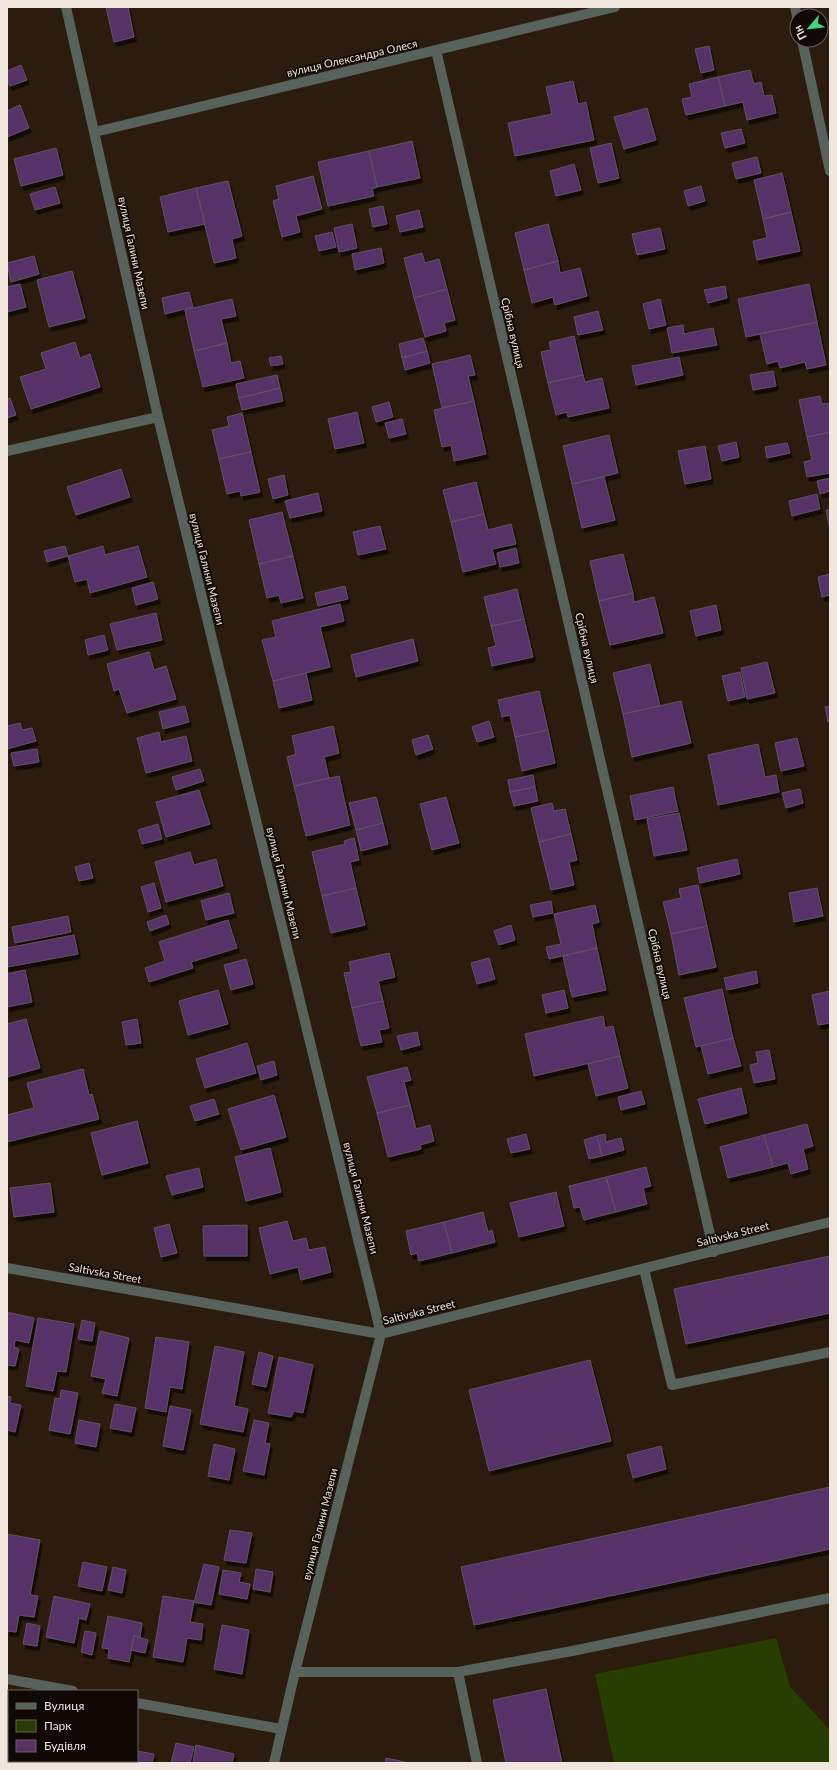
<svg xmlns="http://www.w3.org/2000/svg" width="837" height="1770" font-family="Lato,sans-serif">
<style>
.green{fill:#283e01}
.building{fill:#573168;stroke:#5f5265;filter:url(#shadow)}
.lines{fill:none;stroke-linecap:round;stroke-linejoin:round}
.service{stroke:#57625c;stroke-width:10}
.minor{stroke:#57625c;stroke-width:10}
.labels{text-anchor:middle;stroke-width:3.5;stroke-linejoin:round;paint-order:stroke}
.street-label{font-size:11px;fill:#f1e6dd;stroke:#0f0804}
</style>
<defs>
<filter id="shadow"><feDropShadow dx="2.5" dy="4.5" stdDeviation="0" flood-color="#0009"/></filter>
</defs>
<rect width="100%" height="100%" fill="#2c1c0d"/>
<!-- green -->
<path class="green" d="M776 1638 790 1687 830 1730V1763H614L595 1674Z"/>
<!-- building -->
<path class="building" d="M106 7H128L134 37 114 42Z
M709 46 714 70 701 73 695 49Z
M21 65 27 80 10 86 7 78V71Z
M750 70 754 84 761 82 764 96 772 95 776 113 747 120 743 102 725 106 718 77Z
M718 77 725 106 686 115 682 99 692 97 689 84Z
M573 81 578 104 586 102 594 140 515 156 508 123 552 114 546 87Z
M20 105 29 128 7 137V111Z
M647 108 656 140 624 149 614 117Z
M741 129 745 143 725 148 721 133Z
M412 141 420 178 377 187 369 151Z
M611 143 619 178 598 183 590 148Z
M56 148 63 175 21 186 14 159Z
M369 151 377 187 372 189 374 196 328 206 318 162Z
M757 157 761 173 736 179 732 163Z
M574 164 581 190 556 196 550 171Z
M782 173 791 212 763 219 754 180Z
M313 176 322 209 296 216 300 232 282 237 273 201 279 199 276 186Z
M228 181 242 236 232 239 236 258 214 263 196 188Z
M701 186 705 201 688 206 684 191Z
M55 187 60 203 35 210 30 194Z
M196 188 205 224 168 232 160 197Z
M383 206 387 224 373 227 369 209Z
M419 210 423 227 400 232 396 216Z
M791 212 800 251 757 260 753 241 767 238 763 219Z
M352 224 357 248 339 252 334 228Z
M548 224 558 261 524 270 515 233Z
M660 228 665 249 637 255 632 234Z
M332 232 336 247 319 251 315 236Z
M381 248 384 263 355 270 352 254Z
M422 253 425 263 439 259 447 289 414 298 404 258Z
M34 256 39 274 11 282 7 263Z
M558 261 560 273 580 268 587 296 555 305 553 297 532 303 524 270Z
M72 271 85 318 49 327 37 280Z
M20 284 26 307 7 312V287Z
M809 284 817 322 746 337 738 299Z
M725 286 727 298 708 303 704 290Z
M447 289 455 320 444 323 446 331 425 337 414 298Z
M189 292 193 307 165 314 162 298Z
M232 299 236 316 221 319 227 343 194 351 185 310Z
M660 299 666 325 649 329 643 304Z
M598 311 603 330 578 335 574 317Z
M817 322 826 365 807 369 805 362 780 368 778 361 767 364 760 334Z
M683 325 684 334 713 328 717 345 672 353 667 328Z
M574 336 583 375 548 383 541 352 551 350 549 342Z
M423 338 427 351 402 358 399 344Z
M75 342 80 358 90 354 100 387 31 409 20 377 46 369 41 353Z
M227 343 231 363 240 361 244 378 203 387 194 351Z
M427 351 430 363 405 370 402 358Z
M470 355 475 375 468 376 474 401 442 408 432 364Z
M281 356 283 364 271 366 269 358Z
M679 357 683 375 636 385 632 366Z
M773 371 776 386 753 390 750 375Z
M277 375 280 388 239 398 236 384Z
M583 375 585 382 602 378 609 408 568 417 567 412 556 415 548 383Z
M280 388 283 401 242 410 239 398Z
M820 396 822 404 830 403V432L807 437 799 400Z
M10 398 16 415 7 418V399Z
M474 401 486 454 454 461 451 445 442 447 434 410Z
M389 402 393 417 376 422 372 407Z
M357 412 364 443 335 449 328 419Z
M242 413 251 452 219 459 212 430 229 426 227 417Z
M402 419 406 434 389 438 385 423Z
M830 432V473L807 477 804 462 812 460 807 437Z
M609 435 618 473 572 484 563 446Z
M736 442 739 457 722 461 718 446Z
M787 443 790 453 767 458 765 447Z
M705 446 711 479 685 484 678 451Z
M251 452 260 492 241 496 240 491 227 494 219 459Z
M121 469 130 497 76 515 67 487Z
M284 475 288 495 273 499 268 479Z
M604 477 615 520 582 528 572 484Z
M830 478V491L820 494 817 481Z
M476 482 484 514 451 522 443 490Z
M318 493 322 511 290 518 285 501Z
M817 494 820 509 792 516 789 501Z
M826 510H830V530Z
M282 512 293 556 259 564 249 520Z
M484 514 488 530 511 524 516 544 492 549 496 564 463 572 451 522Z
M380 526 386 549 358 555 353 532Z
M65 546 68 556 47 562 44 551Z
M103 546 105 555 138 546 147 577 90 593 87 579 75 582 68 556Z
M516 548 519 563 500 567 497 553Z
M623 554 633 593 599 601 590 561Z
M293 556 303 598 281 603 279 595 267 598 259 564Z
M830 574V595L822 597 818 577Z
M153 582 158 599 136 605 132 588Z
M345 586 348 599 318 606 315 593Z
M517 589 524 619 491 626 484 597Z
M633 593 634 602 654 597 663 633 610 645 599 601Z
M340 604 344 621 320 627 330 667 273 681 262 640 276 637 272 621Z
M716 605 721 630 696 636 690 611Z
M156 613 162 640 117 650 110 624Z
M524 619 533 657 492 666 488 648 496 646 491 626Z
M104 635 108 650 88 655 85 640Z
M413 639 418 661 356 677 351 655Z
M149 652 154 670 166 666 176 699 127 713 119 689 114 691 107 664Z
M767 662 775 693 747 699 741 668Z
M650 664 660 706 623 714 613 673Z
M740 672 745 697 728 701 722 676Z
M306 673 312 700 279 708 273 681Z
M539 691 548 730 515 737 510 715 502 717 498 700Z
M681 701 691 743 632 757 623 714Z
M185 706 189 722 163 729 159 712Z
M830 706V721L828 722 825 707Z
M489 721 494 737 477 742 472 727Z
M20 723 22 730 32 728 36 741 7 749V726Z
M333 726 339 753 324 757 329 778 294 786 287 757 296 754 292 736Z
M548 730 555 763 522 771 515 737Z
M159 732 161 742 186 736 192 761 146 773 137 738Z
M428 735 433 749 416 755 412 740Z
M797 738 804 766 781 771 775 743Z
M758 744 765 777 776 775 779 792 718 805 708 755Z
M37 749 39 762 14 766 11 753Z
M200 769 204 781 176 790 172 777Z
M533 775 535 787 510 792 508 780Z
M339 776 350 825 306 836 294 786Z
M535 787 538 801 514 806 510 792Z
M673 787 678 811 635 820 630 796Z
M800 789 803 803 786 808 782 793Z
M199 790 210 824 166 837 156 802Z
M376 797 383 823 356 830 349 803Z
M446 797 459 843 432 850 420 804Z
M552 803 554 811 565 809 571 834 539 842 531 808Z
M679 813 687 850 654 856 647 819Z
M383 823 388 844 361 851 356 830Z
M158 824 162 839 142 844 138 830Z
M571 834 577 860 569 862 574 885 551 890 539 842Z
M354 838 359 860 350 862 356 888 322 896 312 852 345 844 344 841Z
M190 852 194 865 216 859 223 886 166 902 155 862Z
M737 859 740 874 700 883 697 868Z
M89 863 93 878 79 881 75 867Z
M154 883 161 908 148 912 141 887Z
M698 885 707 926 671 934 663 902 681 898 679 889Z
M356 888 365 925 331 933 322 896Z
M817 888 823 916 794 922 789 893Z
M229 893 234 913 206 920 201 901Z
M551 901 553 913 533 917 530 905Z
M595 905 599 922 592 924 597 948 549 959 546 947 561 944 554 914Z
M166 915 169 924 150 931 147 922Z
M68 916 71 932 15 943 12 927Z
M228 920 237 948 191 962 193 968 149 982 145 968 165 961 159 942Z
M511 925 515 940 499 945 494 931Z
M707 926 716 967 679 975 671 934Z
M74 935 78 954 7 967V948Z
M597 948 606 990 572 997 563 956Z
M389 953 395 977 378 981 383 1001 352 1008 344 973 351 972 349 962Z
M489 958 495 979 477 984 471 963Z
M246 959 253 984 231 990 224 965Z
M25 970 32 1002 7 1007V974Z
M756 971 758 983 727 990 724 978Z
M722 989 733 1038 696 1047 684 998Z
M218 990 228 1024 188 1035 179 1001Z
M564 990 568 1008 546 1013 542 995Z
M830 991V1023L818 1025 812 995Z
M383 1001 389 1028 379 1030 382 1042 361 1046 352 1008Z
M603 1016 605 1028 613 1026 620 1056 534 1076 525 1034Z
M26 1019 40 1068 7 1077V1024Z
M137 1019 141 1043 126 1045 122 1022Z
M417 1032 420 1045 401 1050 397 1036Z
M733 1038 741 1066 708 1074 701 1046Z
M247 1043 256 1073 205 1088 196 1059Z
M769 1050 775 1079 754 1083 750 1065 758 1063 756 1052Z
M620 1056 628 1088 596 1096 588 1064Z
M274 1061 277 1075 261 1080 257 1066Z
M407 1067 411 1080 404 1082 410 1105 377 1113 367 1077Z
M83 1069 89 1095 92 1094 99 1119 7 1142V1115L34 1108 27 1083Z
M741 1088 747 1113 705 1124 698 1099Z
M641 1091 645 1104 621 1110 618 1097Z
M274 1095 286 1137 241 1150 228 1109Z
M214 1099 219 1114 195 1121 190 1106Z
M410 1105 416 1129 430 1125 434 1141 420 1145 421 1149 388 1157 377 1113Z
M137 1121 148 1163 102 1175 91 1133Z
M807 1124 813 1146 803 1149 808 1169 791 1174 788 1163 773 1167 764 1135Z
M526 1134 530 1149 511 1153 507 1139Z
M605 1134 606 1142 621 1138 624 1150 602 1156 597 1136Z
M764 1135 773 1167 728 1178 720 1147Z
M597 1136 602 1156 589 1159 584 1140Z
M270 1148 281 1192 246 1201 235 1157Z
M646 1167 651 1186 643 1188 647 1204 616 1212 606 1177Z
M199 1168 203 1187 172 1195 166 1176Z
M606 1177 616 1212 584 1220 580 1207 574 1208 569 1186Z
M50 1183 54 1212 14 1217 10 1188Z
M556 1192 564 1226 519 1237 510 1203Z
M483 1212 488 1232 492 1230 495 1242 452 1253 444 1222Z
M287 1221 293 1241 306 1238 309 1250 325 1247 331 1272 301 1280 298 1267 270 1274 259 1228Z
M444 1222 452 1253 419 1261 417 1253 411 1255 406 1231Z
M169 1224 177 1253 161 1257 154 1228Z
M247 1225V1256H204L203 1226Z
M830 1256V1313L686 1344 674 1289Z
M7 1312 34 1318 29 1343 15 1340 14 1347 19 1349 15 1366 7 1365Z
M38 1318 74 1324 66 1372 57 1371 53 1391 26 1386Z
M82 1320 95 1323 92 1341 78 1339Z
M100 1331 129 1338 117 1396 102 1393 106 1379 91 1376Z
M156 1337 189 1342 182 1389 170 1387 166 1412 145 1408Z
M215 1346 244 1352 234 1406 248 1409 243 1432 200 1424Z
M259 1352 273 1356 266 1387 252 1384Z
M279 1357 313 1365 303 1413 294 1411 291 1417 268 1413Z
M590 1360 611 1441 489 1471 469 1390Z
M61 1390 78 1393 70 1434 49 1430 55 1398 60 1399Z
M7 1396 11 1397 10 1403 21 1405 15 1432 7 1430Z
M115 1404 136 1408 131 1432 110 1428Z
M170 1406 191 1410 183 1450 163 1446Z
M79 1420 100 1424 96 1447 75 1443Z
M254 1420 269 1423 265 1443 270 1444 264 1475 243 1471Z
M214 1444 235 1449 229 1480 208 1476Z
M661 1446 666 1469 633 1478 627 1455Z
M830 1487V1549L474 1625 461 1567Z
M230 1530 252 1533 246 1563 224 1560Z
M7 1534 40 1540 30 1595 38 1596 34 1617 19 1615 16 1632 7 1631Z
M83 1562 107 1567 102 1591 78 1586Z
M204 1564 219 1567 211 1605 194 1602Z
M113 1567 126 1570 122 1593 108 1590Z
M256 1569 273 1572 270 1592 253 1589Z
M223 1570 241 1573 239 1582 250 1584 247 1599 219 1594Z
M54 1596 90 1604 86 1620 79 1618 74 1643 46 1637Z
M163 1596 194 1601 190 1622 203 1624 201 1640 187 1638 183 1662 153 1657Z
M108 1616 142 1623 140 1637 134 1636 129 1662 108 1658 109 1649 102 1648Z
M27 1623 40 1626 37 1646 23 1644Z
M222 1625 249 1630 242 1674 214 1669Z
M85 1631 96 1633 92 1655 81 1652Z
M134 1636 148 1640 145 1653 131 1650Z
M546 1689 562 1763H506L493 1700Z
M7 1724 9 1725V1761H45V1763H7Z
M176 1743 194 1747 190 1763H171Z
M196 1745 234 1754 232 1763H193Z
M137 1751 154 1754 152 1763H121V1761H137Z
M386 1758 405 1762V1763H385Z
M75 1761H107V1763H75Z"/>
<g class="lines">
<!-- service -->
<path class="service" d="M644 1269 672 1385 830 1352
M295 1672H458L477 1763
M458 1672 572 1651 830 1598"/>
<!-- minor -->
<path class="minor" d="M66 7 158 417 381 1334 295 1672 274 1763
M795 7 797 16
M802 40 830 171
M436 50 714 1252
M95 132 615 7
M7 451 158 417
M7 1268 381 1334 830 1222
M7 1679 73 1691
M137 1703 281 1729"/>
</g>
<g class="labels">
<!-- street labels -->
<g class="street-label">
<text transform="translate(352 58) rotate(-13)" y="4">вулиця Олександра Олеся</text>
<text transform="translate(134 253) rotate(78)" y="4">вулиця Галини Мазепи</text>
<text transform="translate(513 333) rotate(77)" y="4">Срібна вулиця</text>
<text transform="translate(207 569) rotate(76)" y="4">вулиця Галини Мазепи</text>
<text transform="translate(587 648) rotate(77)" y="4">Срібна вулиця</text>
<text transform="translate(284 883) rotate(76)" y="4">вулиця Галини Мазепи</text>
<text transform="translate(660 964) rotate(77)" y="4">Срібна вулиця</text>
<text transform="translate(361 1198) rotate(76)" y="4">вулиця Галини Мазепи</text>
<text transform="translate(733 1234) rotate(-14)" y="4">Saltivska Street</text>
<text transform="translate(105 1273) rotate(10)" y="4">Saltivska Street</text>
<text transform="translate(419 1312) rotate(-14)" y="4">Saltivska Street</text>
<text transform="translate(320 1524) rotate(-76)" y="4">вулиця Галини Мазепи</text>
</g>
</g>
<!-- border -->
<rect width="837" height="1770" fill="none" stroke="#f1e6dd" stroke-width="16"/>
<!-- legend -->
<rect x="8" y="1690" width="130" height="72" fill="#0f0804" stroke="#69615b"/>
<rect x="16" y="1703" width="20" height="6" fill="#57625c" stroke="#69615b"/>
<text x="44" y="1710" font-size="12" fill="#f1e6dd">Вулиця</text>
<rect x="16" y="1720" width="20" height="12" fill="#283e01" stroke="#69615b"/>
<text x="44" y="1730" font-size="12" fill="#f1e6dd">Парк</text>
<rect x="16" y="1740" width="20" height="12" fill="#573168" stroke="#69615b"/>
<text x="44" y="1750" font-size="12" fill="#f1e6dd">Будівля</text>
<!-- north arrow -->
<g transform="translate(809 28) rotate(242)"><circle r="19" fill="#0f0804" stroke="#69615b"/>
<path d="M0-3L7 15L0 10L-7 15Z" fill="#3fd77d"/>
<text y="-6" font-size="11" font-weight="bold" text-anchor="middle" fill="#f1e6dd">Пн</text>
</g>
</svg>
